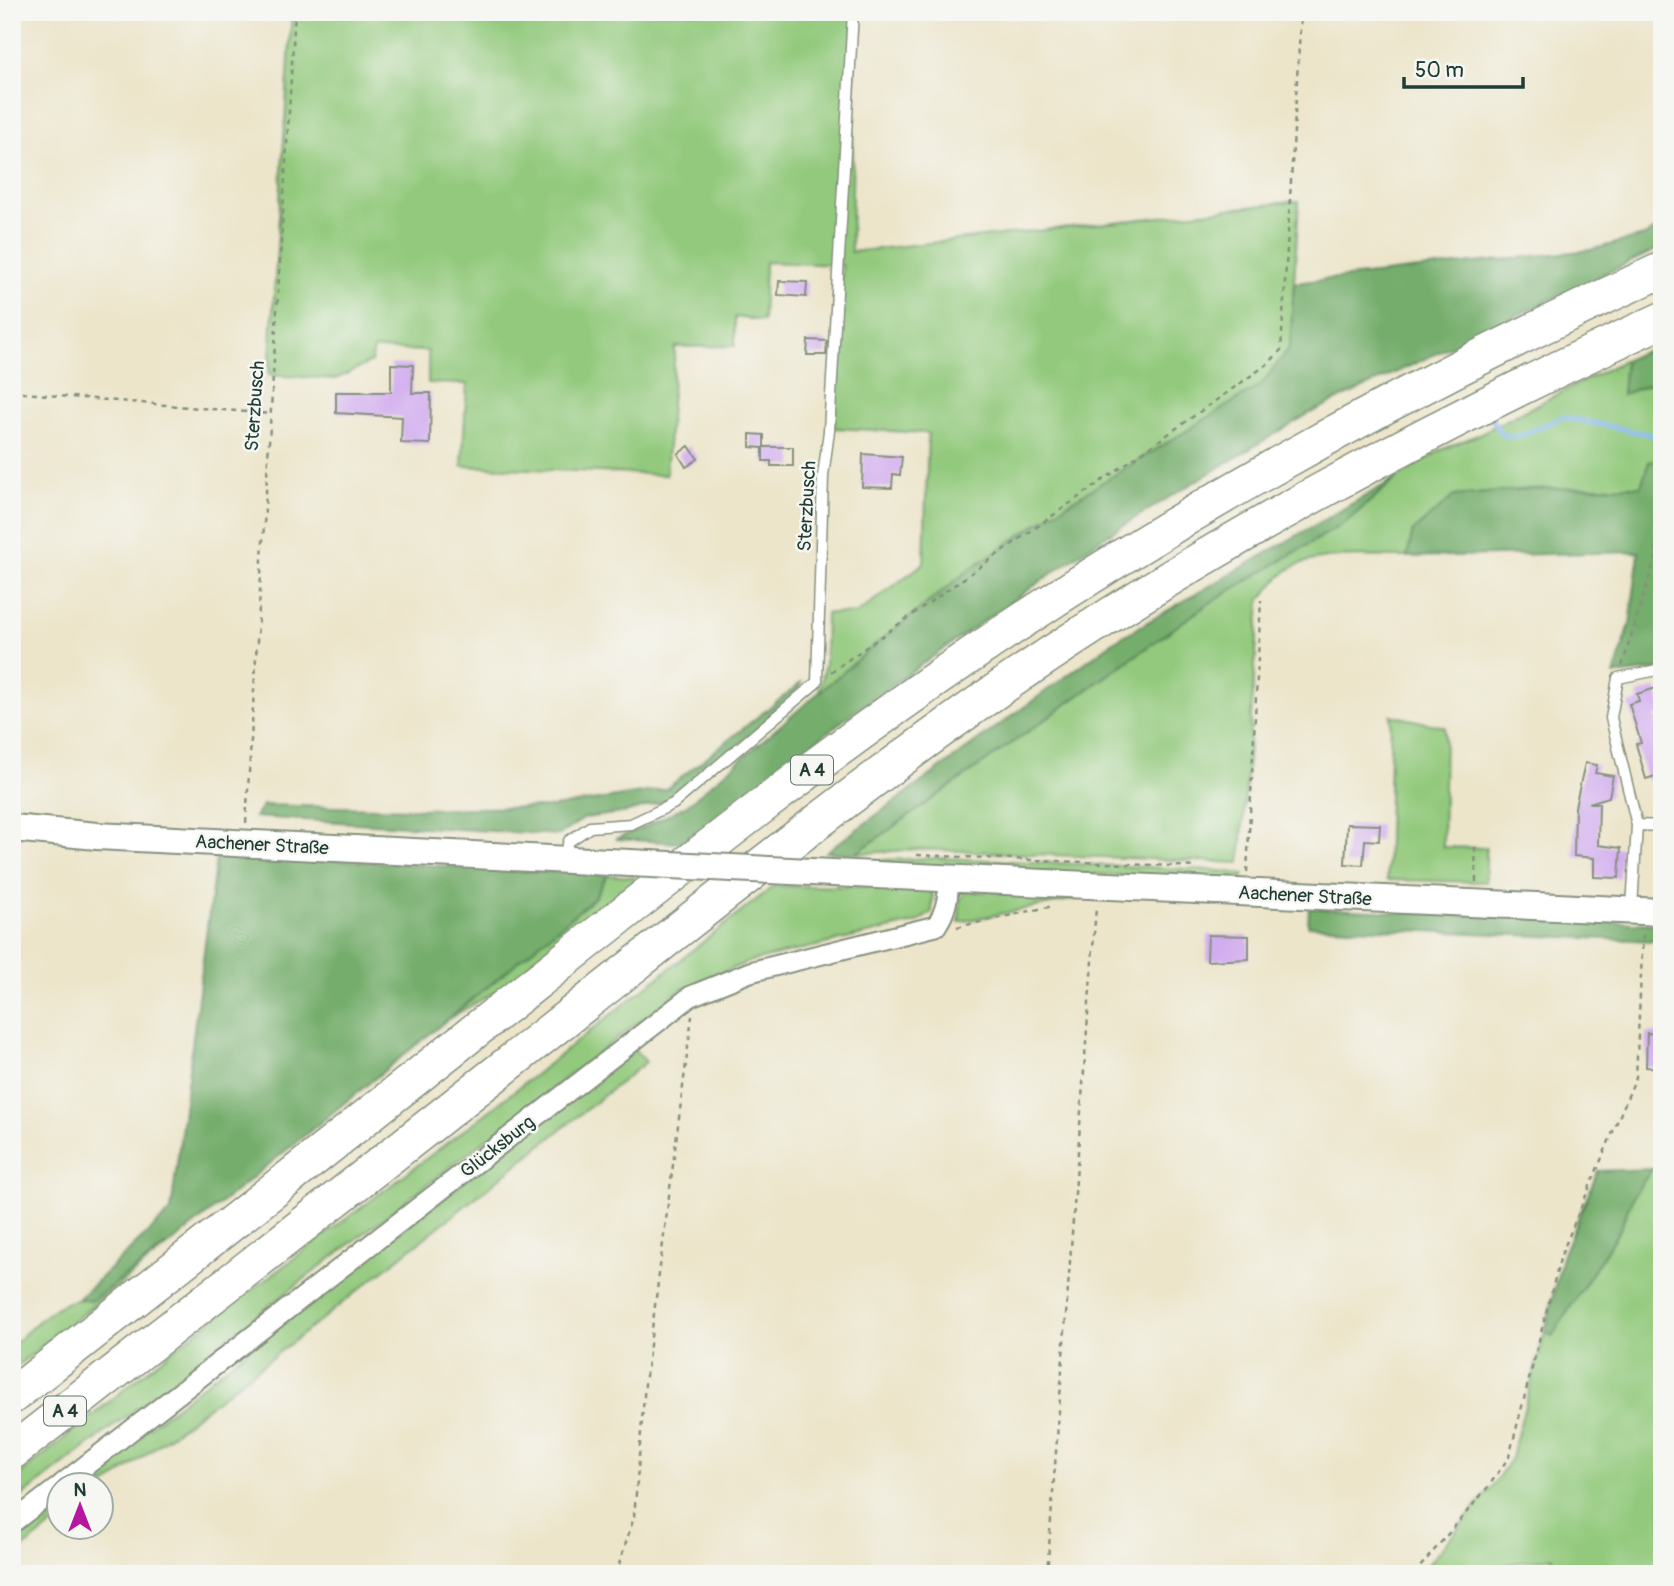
<svg xmlns="http://www.w3.org/2000/svg" width="1674" height="1586" font-family="Pangolin,sans-serif">
<style>
.green{fill:#92c97c;stroke:#588358;stroke-width:2}
.forest{fill:#75ad6c;stroke:#4a7550;stroke-width:2}
.lines{fill:none;stroke-linecap:round;stroke-linejoin:round}
.stream{stroke:#86b7f2;stroke-width:4.5}
.building{fill:#d1acef}
.service-casing{stroke:#86917f;stroke-width:13}
.minor-casing{stroke:#86917f;stroke-width:23}
.secondary-casing{stroke:#86917f;stroke-width:30}
.motorway-casing{stroke:#86917f;stroke-width:38}
.path{stroke:#86917f;stroke-width:2.5;stroke-dasharray:5 5;stroke-linecap:butt}
.service{stroke:#fff;stroke-width:10}
.minor{stroke:#fff;stroke-width:19}
.secondary{stroke:#fff;stroke-width:26}
.motorway{stroke:#fff;stroke-width:35}
.secondary-bridge-casing{stroke:#86917f;stroke-width:30;stroke-linecap:butt}
.secondary-bridge{stroke:#fff;stroke-width:26}
.labels{text-anchor:middle;stroke-width:5;stroke-linejoin:round;paint-order:stroke}
.shield{fill:#f6f6f2;stroke:#60746d;stroke-width:2}
.shield-label{font-size:18px;font-weight:bold;fill:#1f3d34}
.street-label{font-size:19px;fill:#1f3d34;stroke:#f6f6f2}
</style>
<rect width="100%" height="100%" fill="#f6f6f2"/>
<filter id="ink" filterUnits="userSpaceOnUse"><feTurbulence type="fractalNoise" baseFrequency=".0143" numOctaves="2"/><feDisplacementMap in="SourceGraphic" scale="14" xChannelSelector="R" yChannelSelector="G"/><feConvolveMatrix kernelMatrix="1 2 1 2 8 2 1 2 1" color-interpolation-filters="sRGB"/></filter>
<filter id="wash" filterUnits="userSpaceOnUse"><feTurbulence type="fractalNoise" baseFrequency=".00686" numOctaves="4" result="noise"/><feDisplacementMap in="SourceGraphic" scale="28" xChannelSelector="R" yChannelSelector="G"/><feGaussianBlur stdDeviation="1.57" result="paint"/><feColorMatrix in="noise" values="0 0 0 0 0 0 0 0 0 0 0 0 0 0 0 0 0 1.4 0 .05"/><feComposite in="paint" operator="in"/></filter>
<g filter="url(#wash)">
<rect width="100%" height="100%" fill="#ece5ca"/>
<!-- green -->
<path class="green" d="M292 12H855L851 252 1299 201 1290 347 1261 385 1064 506 970 569 819 692 825 664 826 613 856 614 924 563 928 433 834 428 842 265 765 262 763 321 735 317V346L675 347 666 475 462 466 467 384 428 383V351L374 349 371 362 336 379 269 375Z
M1625 360 1622 395 1662 379V460L1649 462 1641 486 1529 489 1413 531 1407 557C1373 557 1332 553 1299 564 1283 570 1271 587 1260 600L1240 863 919 849 855 854 1208 604 1346 522 1398 477 1441 450 1475 436Z
M1391 715 1445 727 1443 847 1486 848V882L1387 880Z
M943 858 1211 870 1244 874 1242 878 1217 880 872 864 877 860Z
M607 875 634 877V881L503 987 445 1021 594 898Z
M774 886 924 887 933 895 932 912 918 922 748 962 680 990 12 1504V1481L175 1348 484 1115Z
M967 891 1078 895 1081 898 959 922 960 899Z
M634 1049 646 1062 321 1320 102 1488V1484H76Z
M1652 1169H1662V1574H1552L1553 1557 1449 1574H1420L1490 1490 1511 1458 1545 1332 1552 1336 1620 1229 1633 1196Z
M183 1234 12 1370V1345C35 1326 60 1293 91 1301Z
M59 1498V1520L12 1557V1535Z"/>
<!-- forest -->
<path class="forest" d="M1662 226V247L1310 413 1168 498 1101 539 861 707 680 843 615 839 645 827 687 805 864 654 970 569 1064 506 1261 385 1290 347 1294 283 1590 250 1644 236Z
M1662 344V379L1622 395 1625 360Z
M1662 460V669L1614 675 1630 624 1639 552 1407 557 1413 531 1454 496 1529 489 1641 486 1649 462Z
M1398 477 1346 522 1208 604 855 854 826 852 1113 642Z
M801 683 796 699 669 800 628 812 585 818 559 835 255 817 263 805 411 809 554 807 666 789Z
M216 857 319 859 607 875 594 898 490 985 183 1234 91 1301 79 1298 171 1211Z
M1309 908 1654 924V941L1308 926Z
M1652 1169 1633 1196 1620 1229 1552 1336 1545 1332 1562 1256 1598 1171Z"/>
<g class="lines">
<!-- stream -->
<path class="stream" d="M1490 416 1502 435 1517 437 1563 417 1662 437"/>
</g>
<g id="blocks">
<!-- building -->
<path class="building" d="M779 281 807 282 806 297 778 295Z
M808 340 827 341 826 355H807Z
M391 364 413 365 412 393H431L430 444 401 443 402 417 336 413V392H391Z
M750 434 764 435V447H793V466H771V461H763V448L750 447Z
M689 446 698 459 686 467 678 454Z
M863 454 902 457 900 475 893 474 892 488 862 487Z
M1656 688 1662 706V715L1654 717 1662 743V774L1646 779 1636 744 1641 743 1629 704 1639 701 1637 694Z
M1585 763 1597 765 1595 773 1613 776 1609 797 1589 803H1599L1598 845 1621 848 1619 878 1594 877V858L1574 856 1575 807Z
M1347 824 1380 825 1379 841 1365 840 1363 865 1345 864Z
M1208 935 1249 936V959L1207 961Z
M1647 1033 1662 1034 1660 1068 1646 1067Z"/>
</g>
</g>
<g filter="url(#ink)">
<use href="#blocks" fill-opacity="0" stroke="#86917f" stroke-width="2"/>
<g class="lines">
<defs>
<path id="service" d="M1637 825 1662 826
M563 859 569 841 590 827 631 824 673 804 817 682 823 476 829 431 853 12
M1632 908 1637 825 1611 718 1618 678 1662 669"/>
<path id="minor" d="M62 1484 691 996 750 972 936 926C947 910 948 897 949 878
M12 1523 60 1486"/>
<path id="secondary" d="M12 828 97 836 630 863
M811 872 1662 912"/>
<path id="motorway" d="M12 1396C187 1259 360 1122 534 984 676 872 818 759 968 657 1187 507 1420 380 1662 270
M12 1452C198 1308 383 1162 568 1017 708 907 847 795 993 693 1203 547 1430 427 1662 320"/>
</defs>
<!-- service casing -->
<use href="#service" class="service-casing"/>
<!-- minor casing -->
<use href="#minor" class="minor-casing"/>
<!-- secondary casing -->
<use href="#secondary" class="secondary-casing"/>
<!-- motorway casing -->
<use href="#motorway" class="motorway-casing"/>
<!-- path -->
<path class="path" d="M12 392 271 414
M1622 666 1656 555 1662 457
M831 672 1269 363 1281 350 1301 12
M246 823 295 12
M1475 847 1476 882
M917 855 1197 867
M1247 872 1261 600
M957 927 1053 906
M616 1574 634 1517 645 1384 692 1016
M1047 1574 1096 907
M1414 1574 1488 1487 1509 1457 1561 1255 1636 1077 1643 933"/>
<!-- service -->
<use href="#service" class="service"/>
<!-- minor -->
<use href="#minor" class="minor"/>
<!-- secondary -->
<use href="#secondary" class="secondary"/>
<!-- motorway -->
<use href="#motorway" class="motorway"/>
<defs>
<path id="secondary-bridge" d="M630 863 811 872"/>
</defs>
<!-- secondary-bridge casing -->
<use href="#secondary-bridge" class="secondary-bridge-casing"/>
<!-- secondary-bridge -->
<use href="#secondary-bridge" class="secondary-bridge"/>
</g>
</g>
<g class="labels">
<!-- shield labels -->
<g class="shield">
<rect x="791" y="755.5" width="42" height="29" rx="5"/>
<rect x="44" y="1396.5" width="42" height="29" rx="5"/>
</g>
<g class="shield-label">
<text x="812" y="776">A 4</text>
<text x="65" y="1417">A 4</text>
</g>
<!-- street labels -->
<g class="street-label">
<text transform="translate(254 406) rotate(-86)" y="7">Sterzbusch</text>
<text transform="translate(806 506) rotate(-87)" y="7">Sterzbusch</text>
<text transform="translate(262 844) rotate(3)" y="7">Aachener Straße</text>
<text transform="translate(1305 895) rotate(3)" y="7">Aachener Straße</text>
<text transform="translate(497 1146) rotate(-38)" y="7">Glücksburg</text>
</g>
</g>
<!-- margin -->
<rect width="1674" height="1586" fill="none" stroke="#f6f6f2" stroke-width="42"/>
<!-- north arrow -->
<g transform="translate(80 1506)"><circle r="33" fill="#f6f6f2" stroke="#a0aca6" stroke-width="2"/>
<path d="M0-5L12 26L0 18L-12 26Z" fill="#b5179e"/>
<text y="-10" font-size="19" font-weight="bold" text-anchor="middle" fill="#1f3d34">N</text>
</g>
<!-- scale -->
<path d="M1404 77v10h119v-10" fill="none" stroke="#1f3d34" stroke-width="3.5"/>
<text x="1415" y="77" font-size="21" fill="#1f3d34" stroke="#f6f6f2" stroke-width="5" paint-order="stroke">50 m</text>
</svg>
